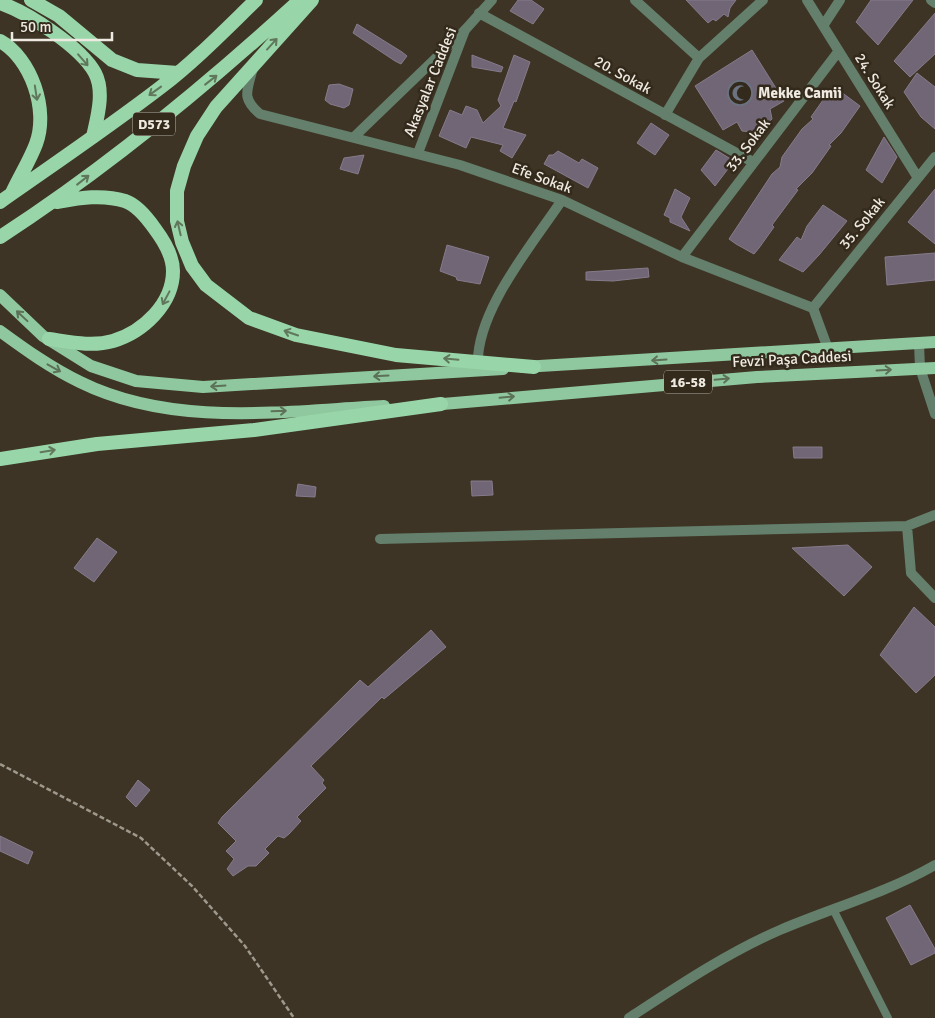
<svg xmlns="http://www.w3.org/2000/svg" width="935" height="1018" font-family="Signika,sans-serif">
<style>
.building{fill:#716676;stroke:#867b8b}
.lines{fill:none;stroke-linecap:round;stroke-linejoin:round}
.path{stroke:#9f988c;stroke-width:2.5;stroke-dasharray:5 2.5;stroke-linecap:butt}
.service{stroke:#647f6b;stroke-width:8}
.minor{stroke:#647f6b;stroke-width:10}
.tertiary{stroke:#647f6b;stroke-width:10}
.primary{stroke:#8fc89f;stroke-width:12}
.trunk{stroke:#98d6a9;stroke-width:14}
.oneway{stroke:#60775b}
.oneway2{stroke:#5c7157}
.labels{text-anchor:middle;stroke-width:5;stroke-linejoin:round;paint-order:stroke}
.shield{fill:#332a1c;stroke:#b7b0a6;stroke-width:1}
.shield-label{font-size:14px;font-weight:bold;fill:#efeae1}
.street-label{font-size:15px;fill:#efeae1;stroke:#332a1c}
.poi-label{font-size:15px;font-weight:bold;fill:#efeae1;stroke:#332a1c;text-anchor:start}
</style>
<rect width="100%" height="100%" fill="#3d3425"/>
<!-- building -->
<path class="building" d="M518 0H531L544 9 533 24 510 11Z
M686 0H736L730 8 728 17 724 14 716 21 713 19 708 23Z
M871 0H913L878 45 856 22Z
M935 13V54L910 77 894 61Z
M357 24 402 52 407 56 401 64 395 61 353 33Z
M752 50 784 101 770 109 772 119 764 127 752 132 742 131 737 122 723 130 695 86Z
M472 55 503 67 501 72 472 67Z
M514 55 530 62 516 102 514 101 503 128 526 135 512 158 500 151 503 145 471 137 466 148 439 136 450 110 462 115 466 106 477 110 483 123 501 106 498 100Z
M917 73 935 87V129L921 117 904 92Z
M339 84 353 89 349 105 344 108 330 104 325 100 329 85Z
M833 86 860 106 841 133 829 145 831 146 812 173 796 189 798 190 772 225 774 227 759 248 754 254 736 244 729 239 772 174 780 167 782 157 802 129 813 119 811 117Z
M651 123 669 135 655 155 637 143Z
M884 137 897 157 882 183 866 170Z
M716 150 734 161 715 186 701 170Z
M558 151 579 163 582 159 598 168 588 188 544 164 549 155H553Z
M364 155 358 174 340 169 344 158Z
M675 189 690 198 681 217 690 231 670 222V218L664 215Z
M935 189V244L908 222Z
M823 205 847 221 819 255 803 272 779 260 797 237 801 240 807 226Z
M447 245 489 257 480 284 457 280 456 277 440 271Z
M935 253V280L887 285 885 257Z
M648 268 649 277 613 281 586 280V272Z
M793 447H822V458H794Z
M471 481H492L493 495 472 496Z
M298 484 316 487 315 497 296 496Z
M97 538 117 552 94 582 74 568Z
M848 545 872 567 844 596 792 548Z
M914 607 935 627V675L916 693 880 655Z
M431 630 446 647 384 699 382 697 311 766 324 780 322 783 326 788 297 817 301 821 289 834 284 838 278 836 265 849 269 853 256 866H248L233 876 227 869 234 859 226 851 236 841 218 823 222 817 360 680 368 687Z
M138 780 150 790 136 807 126 797Z
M0 836 33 852 28 864 0 851Z
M910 905 935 949V953L911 965 886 918Z"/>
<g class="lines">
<!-- path -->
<path class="path" d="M0 764 141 838 192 886 245 946 294 1018"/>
<!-- service -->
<path class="service" d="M833 909 888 1018"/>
<!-- minor -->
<path class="minor" d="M635 0 699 58
M807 0 918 178
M931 0 935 3
M479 13 753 162
M823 26 840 0
M253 68C247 91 241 98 260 114L460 165 562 200 682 257 813 308 828 349
M665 115 699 58 763 0
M354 137 465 30
M682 257 838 52
M813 308 935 157
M478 368C474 313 532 245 562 200
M907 526 911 573 935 598
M380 539 907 526 935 515"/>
<!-- tertiary -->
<path class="tertiary" d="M418 153 465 30 492 0
M919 343 920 368 935 414
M629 1018C678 986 727 953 780 930 832 908 886 893 935 865"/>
<!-- primary -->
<path class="primary" d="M0 295 43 336 91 366 136 381 203 387 503 369
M0 331C26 350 51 368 80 382 173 428 285 411 384 406
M523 367 935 342
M431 405 757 377 935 368"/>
<!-- trunk -->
<path class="trunk" d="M31 0 59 16 112 60 137 70 178 73
M312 0 216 107 197 136 184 166 177 191V221L182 242 192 266 206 285 249 318 296 335 396 355 534 367
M0 3C27 12 81 47 95 73 105 92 97 118 93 137
M0 41C31 58 49 110 36 144 30 160 20 176 12 193
M0 202C54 164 109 127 161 87 195 61 225 30 256 0
M0 237C107 168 206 86 300 0
M49 339C70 342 92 347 113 341 143 332 173 304 173 271 173 256 164 241 155 229 148 219 137 205 125 201 102 194 80 198 57 202
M0 459 97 444 254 430 441 404"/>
</g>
<!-- one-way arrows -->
<defs><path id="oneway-shaft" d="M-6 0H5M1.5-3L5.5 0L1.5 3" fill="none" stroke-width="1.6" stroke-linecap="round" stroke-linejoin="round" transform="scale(1.25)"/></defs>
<g class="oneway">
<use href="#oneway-shaft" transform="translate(272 44) rotate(-48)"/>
<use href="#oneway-shaft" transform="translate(83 60) rotate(49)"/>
<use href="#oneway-shaft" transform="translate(211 80) rotate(-38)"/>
<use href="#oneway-shaft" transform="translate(155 91) rotate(144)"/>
<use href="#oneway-shaft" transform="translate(36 93) rotate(81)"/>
<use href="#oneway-shaft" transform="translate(83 180) rotate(-38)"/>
<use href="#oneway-shaft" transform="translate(179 228) rotate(-103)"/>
<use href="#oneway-shaft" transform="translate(166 298) rotate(118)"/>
<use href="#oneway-shaft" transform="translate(291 333) rotate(-161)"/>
<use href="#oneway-shaft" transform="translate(451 359) rotate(-175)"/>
<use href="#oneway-shaft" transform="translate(48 451) rotate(-9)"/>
</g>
<g class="oneway2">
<use href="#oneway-shaft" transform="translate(22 316) rotate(-137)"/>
<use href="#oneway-shaft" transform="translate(659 360) rotate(176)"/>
<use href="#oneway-shaft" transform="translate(54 368) rotate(29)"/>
<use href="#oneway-shaft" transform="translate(884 370) rotate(-3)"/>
<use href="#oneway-shaft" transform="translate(381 376) rotate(177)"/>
<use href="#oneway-shaft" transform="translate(722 379) rotate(-5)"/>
<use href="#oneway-shaft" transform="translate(218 386) rotate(176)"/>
<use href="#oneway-shaft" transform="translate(507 397) rotate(-5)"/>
<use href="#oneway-shaft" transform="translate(279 411) rotate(-2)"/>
</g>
<!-- icons -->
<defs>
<symbol id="mosque-ring" viewBox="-11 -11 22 22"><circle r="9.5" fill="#332a1c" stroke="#6b7280" stroke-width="1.5"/><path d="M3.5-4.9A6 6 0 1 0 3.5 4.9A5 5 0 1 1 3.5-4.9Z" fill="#6b7280"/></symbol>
</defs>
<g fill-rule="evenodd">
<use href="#mosque-ring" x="726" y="79" width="28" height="28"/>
</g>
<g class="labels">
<!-- shield labels -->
<g class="shield">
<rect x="133" y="112.5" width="42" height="23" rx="4"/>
<rect x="664" y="370.5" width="48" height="23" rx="4"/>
</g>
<g class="shield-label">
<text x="154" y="129">D573</text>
<text x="688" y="387">16-58</text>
</g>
<!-- street labels -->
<g class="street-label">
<text transform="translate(623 75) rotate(29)" y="5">20. Sokak</text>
<text transform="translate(875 81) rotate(58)" y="5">24. Sokak</text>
<text transform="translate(430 82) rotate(-68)" y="5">Akasyalar Caddesi</text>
<text transform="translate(748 145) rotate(-53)" y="5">33. Sokak</text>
<text transform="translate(542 178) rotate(20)" y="5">Efe Sokak</text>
<text transform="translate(862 223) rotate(-51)" y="5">35. Sokak</text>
<text transform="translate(792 359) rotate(-3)" y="5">Fevzi Paşa Caddesi</text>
</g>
<!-- poi labels -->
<g class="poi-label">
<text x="758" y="98">Mekke Camii</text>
</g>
</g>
<!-- scale -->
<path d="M12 32v8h100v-8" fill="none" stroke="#efeae1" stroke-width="2.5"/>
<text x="20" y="32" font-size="15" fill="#efeae1" stroke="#332a1c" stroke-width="4" paint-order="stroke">50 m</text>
</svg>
